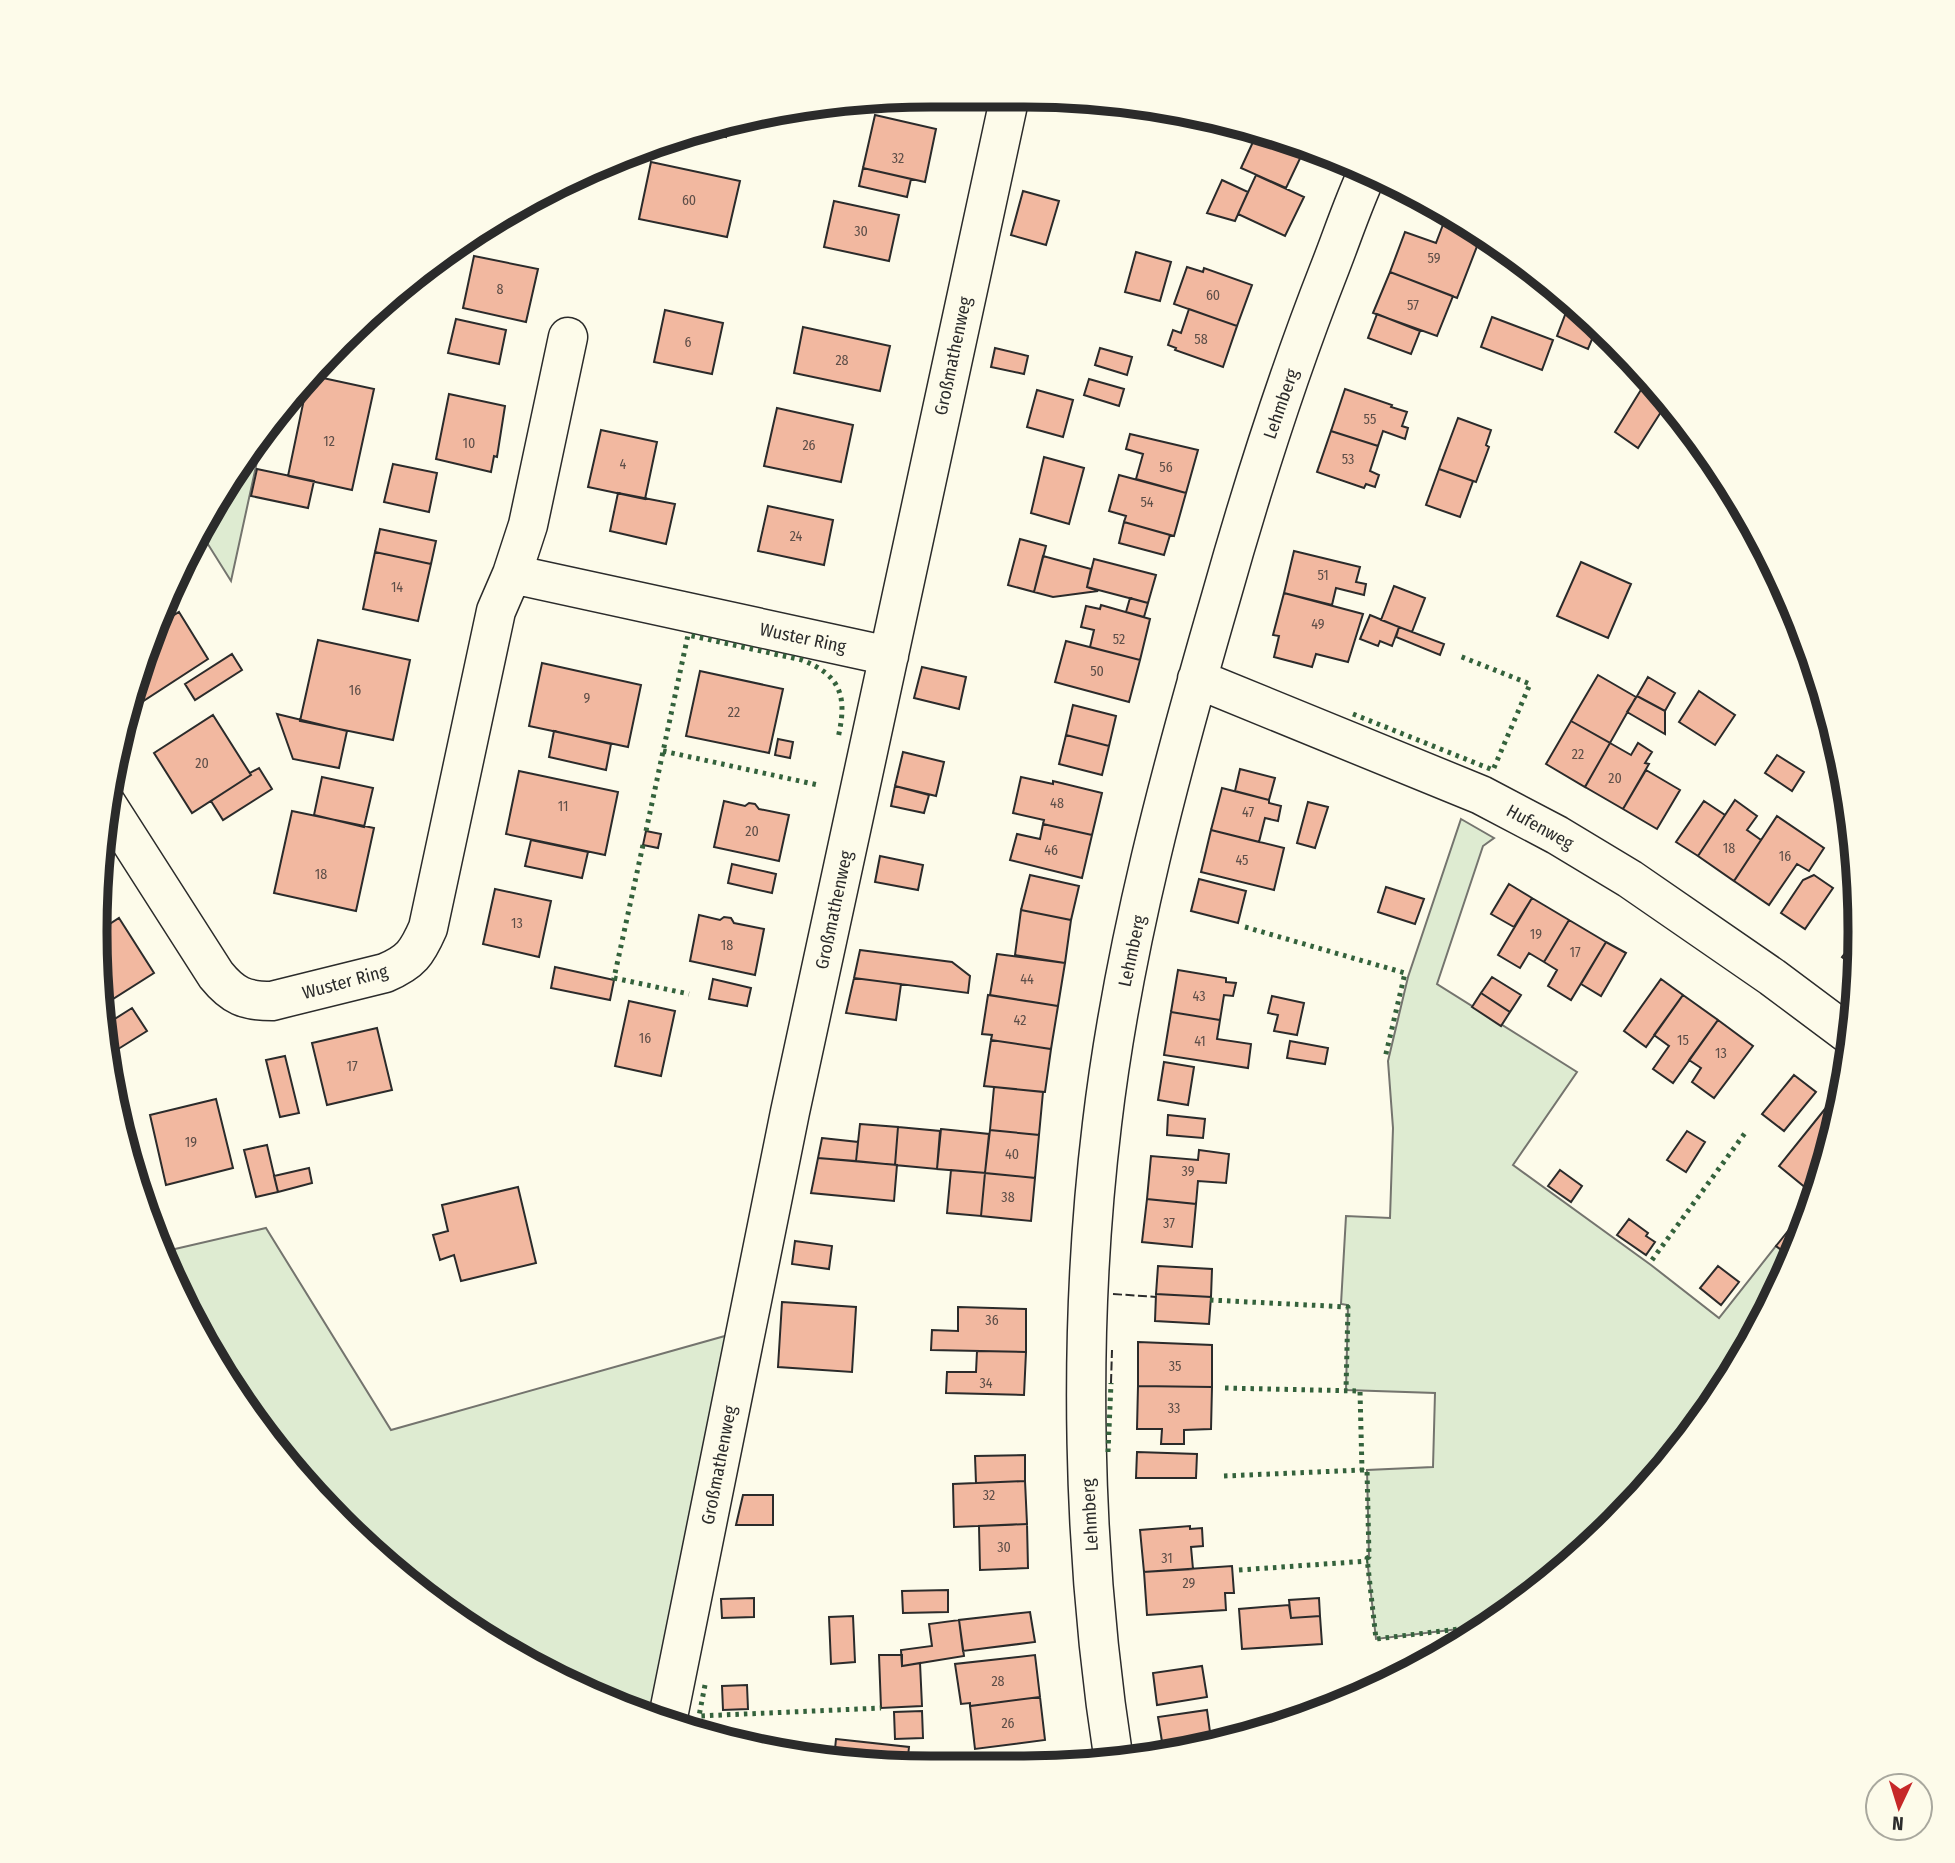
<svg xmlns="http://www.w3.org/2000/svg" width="1955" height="1863" font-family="'Fira Sans Condensed',sans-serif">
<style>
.green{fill:#deebd1;stroke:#74746e;stroke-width:2}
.building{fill:#f2b8a0;stroke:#2b2b2b;stroke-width:2}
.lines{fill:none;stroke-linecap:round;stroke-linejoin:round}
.minor-casing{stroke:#2b2b2b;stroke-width:41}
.minor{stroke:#fdfbea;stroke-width:38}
.hedge{stroke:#34623c;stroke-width:5;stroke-dasharray:3.5 5;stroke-linecap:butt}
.fence{stroke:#2b2b2b;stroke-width:2;stroke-dasharray:9 3.5;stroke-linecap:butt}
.labels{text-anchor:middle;stroke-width:5;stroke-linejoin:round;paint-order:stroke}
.number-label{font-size:14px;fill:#5d4e48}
.street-label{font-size:18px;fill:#2b2b2b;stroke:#fdfbea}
.rim{fill:none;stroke:#2b2b2b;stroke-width:9}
</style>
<rect width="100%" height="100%" fill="#fdfbea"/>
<!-- green -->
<path class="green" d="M263 434 231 581 199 530 206 513Z
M1461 819 1494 838 1483 846 1437 984 1577 1072 1513 1165 1651 1265 1719 1318 1776 1246 1791 1257 1774 1302 1687 1441 1575 1561 1484 1626 1376 1639 1367 1558 1369 1557 1367 1470 1433 1467 1435 1393 1346 1390 1348 1305 1341 1304 1346 1216 1390 1218 1393 1128 1388 1061 1408 977Z
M266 1228 391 1430 732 1334 652 1717 611 1705 466 1627 302 1484 207 1350 162 1252Z"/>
<!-- building -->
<path class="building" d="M875 115 936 129 925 182 863 168Z
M729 122 726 137 700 131Z
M1236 122 1305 148 1286 188 1241 168 1253 142 1231 132Z
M651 162 740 181 727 237 639 219Z
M863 168 911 179 907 197 859 186Z
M1256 175 1304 197 1285 236 1238 214Z
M1222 180 1248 192 1235 221 1207 213Z
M1023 191 1059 201 1046 245 1011 235Z
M834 201 899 215 889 261 824 247Z
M1444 222 1481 236 1457 298 1390 272 1405 232 1436 243Z
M1136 252 1171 262 1160 301 1125 292Z
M474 256 538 269 526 322 463 308Z
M1187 267 1203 272 1204 268 1252 285 1237 326 1174 304Z
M1390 272 1453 296 1437 336 1373 313Z
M1570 302 1597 327 1588 349 1557 336Z
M1189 309 1237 326 1223 367 1175 350 1176 348 1168 345 1173 330 1181 333Z
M665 310 723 323 712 374 654 362Z
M1377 314 1420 331 1411 354 1368 338Z
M1492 317 1553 340 1542 370 1481 347Z
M456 319 506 330 499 364 448 353Z
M803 327 890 346 880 391 794 373Z
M995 348 1028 356 1024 374 991 367Z
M1100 348 1132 357 1127 375 1095 365Z
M309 375 374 389 352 490 288 476Z
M1089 379 1124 389 1119 406 1084 395Z
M1647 380 1668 401 1638 448 1615 432Z
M1345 389 1392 405 1391 407 1407 412 1402 426 1408 428 1405 439 1383 431 1378 446 1331 431Z
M1037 390 1073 400 1063 437 1027 427Z
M449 394 505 406 497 457 494 456 491 472 436 459Z
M777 408 853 425 841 482 764 466Z
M1458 418 1491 430 1486 445 1489 447 1476 482 1439 469Z
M601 430 657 442 645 499 588 487Z
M1331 431 1378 446 1370 471 1379 475 1375 487 1366 484 1364 488 1317 472Z
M1130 434 1198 450 1186 493 1136 479 1143 454 1126 449Z
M1044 457 1084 468 1069 524 1031 513Z
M393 464 437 473 429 512 384 502Z
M257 469 314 481 308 508 251 496Z
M1439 469 1473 481 1460 517 1426 505Z
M1119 475 1186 493 1174 536 1124 522 1126 516 1109 511Z
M618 493 675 504 666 544 610 531Z
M768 506 833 520 824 565 758 551Z
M1124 522 1170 535 1164 555 1119 543Z
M380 529 436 541 431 564 375 552Z
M1020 539 1046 546 1034 592 1008 585Z
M1294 551 1360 567 1356 582 1366 584 1364 595 1336 588 1332 605 1284 593Z
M375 552 431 564 418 621 363 609Z
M1043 556 1091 569 1087 587 1098 591 1053 597 1034 592Z
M1094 559 1156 575 1148 603 1087 587Z
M1581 562 1631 584 1608 638 1557 616Z
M1394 586 1425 598 1412 632 1381 620Z
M1284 593 1363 614 1348 662 1316 654 1312 667 1274 657 1279 636 1273 635Z
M1130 598 1148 603 1144 617 1126 612Z
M1101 605 1150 619 1140 660 1090 647 1094 630 1081 627 1086 606 1100 609Z
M179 612 208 659 128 711 139 663 155 627Z
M1370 615 1399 627 1392 646 1380 641 1378 646 1360 639Z
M1399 627 1444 644 1440 655 1396 637Z
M318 640 410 660 393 740 300 721Z
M1066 641 1140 660 1129 702 1055 682Z
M232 654 242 670 195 700 185 684Z
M542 663 641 685 628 747 529 726Z
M922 667 966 677 959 709 914 698Z
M700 671 783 689 769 753 686 736Z
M1598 675 1636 697 1610 743 1571 721Z
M1648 677 1675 693 1665 711 1637 696Z
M1699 691 1735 715 1715 745 1679 722Z
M1637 696 1665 711V734L1627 712Z
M1073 705 1116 716 1109 746 1066 735Z
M277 714 347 731 339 768 293 759Z
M213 715 251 775 192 813 154 753Z
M1571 721 1610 743 1585 787 1546 764Z
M554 731 611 744 606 770 549 757Z
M1066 735 1109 746 1102 775 1059 764Z
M778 739 793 742 790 758 775 755Z
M1610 743 1631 755 1638 743 1652 752 1645 763 1649 764 1623 809 1585 787Z
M903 752 944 762 936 796 895 786Z
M1777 755 1804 772 1792 791 1765 773Z
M259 768 272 789 223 820 211 801 251 775 250 773Z
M1240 769 1275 778 1269 800 1235 791Z
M1646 770 1680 790 1657 829 1623 809Z
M519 771 618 792 605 855 506 834Z
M322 777 373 788 364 827 314 815Z
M1021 777 1053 784V781L1102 793 1092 835 1043 824 1044 820 1013 813Z
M895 786 929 795 924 813 891 806Z
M1222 788 1269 800V803L1281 806 1278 821 1265 818 1259 842 1211 830Z
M1735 800 1757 816 1747 830 1761 840 1734 881 1698 856Z
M724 801 745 806 749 803 755 804 759 809 789 815 779 861 714 847Z
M1704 801 1725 815 1698 856 1676 842Z
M1308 802 1328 807 1315 848 1297 843Z
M292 811 374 828 356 911 274 893Z
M1777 816 1824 848 1809 871 1797 864 1769 905 1734 881Z
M1043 824 1092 835 1082 878 1010 860 1017 834 1040 839Z
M1211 830 1284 848 1274 890 1201 872Z
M646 831 661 834 658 848 643 845Z
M531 840 588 852 582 878 525 866Z
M880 856 923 865 918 890 875 882Z
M732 864 776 874 772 893 728 883Z
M1030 875 1079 886 1071 920 1021 910Z
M1814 875 1833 888 1805 929 1781 913 1803 880Z
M1199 879 1246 891 1238 923 1191 911Z
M1509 884 1532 898 1514 927 1491 914Z
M1386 887 1424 899 1415 924 1378 912Z
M495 889 551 901 539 957 483 944Z
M1532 898 1569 920 1544 962 1529 953 1520 968 1498 955Z
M1021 910 1071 920 1065 963 1015 955Z
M699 915 720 920 724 917 731 918 734 923 764 929 755 975 690 961Z
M119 918 154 973 105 1004 102 999V929Z
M1569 920 1606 942 1571 1000 1548 986 1557 970 1544 962Z
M1857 938 1858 970 1842 957Z
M1606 942 1626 953 1601 996 1581 984Z
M860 950 952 962 970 976 968 993 854 978Z
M997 954 1065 963 1058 1006 990 995Z
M555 967 614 980 610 1000 551 988Z
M1178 970 1226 978V982L1236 983 1233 996 1224 995 1220 1020 1171 1012Z
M1492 977 1521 995 1510 1012 1481 993Z
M854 978 901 984 896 1020 846 1013Z
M713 979 751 988 747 1006 709 999Z
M1661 979 1683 995 1646 1047 1624 1031Z
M1481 993 1510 1012 1501 1026 1472 1007Z
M988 995 1058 1006 1051 1049 991 1040 992 1035 982 1034Z
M1683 995 1718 1020 1673 1083 1653 1069 1669 1046 1654 1035Z
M1272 996 1304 1003 1297 1035 1274 1031 1278 1015 1268 1013Z
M629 1001 675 1011 661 1076 615 1066Z
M132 1008 147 1031 115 1051 102 1031V1027Z
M1171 1012 1220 1020 1217 1039 1251 1044 1248 1068 1164 1055Z
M1718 1020 1753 1046 1714 1098 1692 1082 1701 1068 1689 1060Z
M377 1028 392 1090 327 1105 312 1043Z
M991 1040 1051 1049 1045 1092 984 1086Z
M1290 1041 1328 1048 1325 1064 1287 1058Z
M285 1056 299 1113 280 1117 266 1060Z
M1164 1062 1194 1067 1188 1105 1158 1100Z
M1794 1075 1816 1092 1784 1131 1762 1114Z
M994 1087 1043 1092 1039 1135 990 1130Z
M216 1099 233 1168 166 1185 150 1115Z
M1829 1104 1838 1111 1832 1149 1818 1186 1812 1193 1779 1166Z
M1168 1115 1205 1119 1203 1138 1167 1135Z
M860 1124 898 1127 895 1165 856 1161Z
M898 1127 940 1131 937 1169 895 1165Z
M941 1129 989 1134 985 1173 937 1169Z
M990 1130 1039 1135 1035 1178 985 1173Z
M1687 1131 1705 1142 1686 1172 1667 1160Z
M822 1138 858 1142 856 1161 818 1158Z
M267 1145 278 1192 256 1197 244 1150Z
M1199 1150 1229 1154 1226 1183 1198 1181 1196 1204 1147 1199 1151 1156 1198 1160Z
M818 1158 897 1165 894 1201 811 1193Z
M309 1168 312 1183 278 1192 274 1176Z
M951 1170 985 1173 981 1216 947 1213Z
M1560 1170 1582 1186 1571 1202 1548 1186Z
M985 1173 1035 1178 1031 1221 981 1216Z
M518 1187 536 1263 461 1281 454 1255 440 1260 433 1235 448 1231 442 1205Z
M1147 1199 1196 1204 1192 1247 1142 1242Z
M1808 1206 1810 1207 1791 1257 1776 1246Z
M1629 1219 1648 1233 1646 1236 1655 1242 1646 1255 1617 1235Z
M795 1241 832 1246 829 1269 792 1264Z
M1158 1266 1212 1269 1211 1297 1156 1294Z
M1718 1266 1739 1282 1721 1305 1700 1288Z
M1156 1294 1211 1297 1209 1324 1155 1321Z
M782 1302 856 1307 852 1372 778 1367Z
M958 1307 1026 1309V1352L931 1350 932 1330 958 1331Z
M1138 1342 1212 1345V1387L1138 1386Z
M977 1351 1026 1352 1024 1395 946 1393 947 1372H976Z
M1138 1386 1212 1387 1211 1429 1184 1430V1444H1161L1162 1429H1137Z
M1137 1452 1197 1454 1196 1478H1136Z
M1025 1455V1481L976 1483 975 1456Z
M1025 1481 1027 1524 954 1527 953 1484Z
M743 1495H773V1525H736Z
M1027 1524 1028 1568 980 1570 979 1526Z
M1190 1526V1529L1202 1528 1203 1546 1191 1547 1193 1569 1144 1572 1140 1530Z
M1232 1566 1234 1593H1225L1226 1610 1147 1615 1144 1572Z
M948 1590V1612L903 1613 902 1591Z
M754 1598V1617L722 1618 721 1599Z
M1319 1598 1320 1616 1291 1618 1289 1600Z
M1289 1605 1291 1618 1320 1616 1322 1644 1242 1649 1239 1609Z
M1030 1612 1035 1642 963 1651 959 1620Z
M853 1616 855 1662 831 1664 829 1617Z
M959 1620 964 1656 902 1666 901 1650 932 1646 929 1624Z
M879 1655H902V1666L920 1663 922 1706 881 1708Z
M1035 1655 1040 1697 970 1706V1703L961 1704 955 1664Z
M1202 1666 1207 1697 1157 1705 1153 1673Z
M747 1685 748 1709 723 1710 722 1686Z
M1040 1697 1045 1740 975 1749 970 1706Z
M1207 1710 1210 1732 1240 1728 1242 1736 1164 1754 1158 1717Z
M922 1711 923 1738 895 1739 894 1712Z
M836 1739 909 1747 907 1766 834 1759Z
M1049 1753 1050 1764 986 1767 985 1761Z"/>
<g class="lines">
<defs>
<path id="minor" d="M512 574 528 525 568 337
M1197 679 1481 795 1557 835 1630 879 1772 977 1851 1036
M106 803 216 975C233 996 245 1001 272 1001L385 973C411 962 417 953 428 928L496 611 512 574 889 656
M667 1722 790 1112 1009 100
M1114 1762C1082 1557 1077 1331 1102 1124 1123 946 1171 769 1221 597 1252 487 1287 377 1329 270 1342 237 1353 203 1368 171"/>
</defs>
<!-- minor casing -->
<use href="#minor" class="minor-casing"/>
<!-- minor -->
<use href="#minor" class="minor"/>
<!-- hedge -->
<path class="hedge" d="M1353 714 1493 770 1530 684 1457 655
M663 751 818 785
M646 831 688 635 802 660C843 676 847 699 838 738
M643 845 614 978 689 994
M1245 927 1405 973 1385 1058
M1652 1260 1745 1133
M1210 1300 1348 1307 1346 1390
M1225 1388 1360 1391 1362 1470H1367L1369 1557 1367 1558 1376 1639 1484 1626
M1108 1452 1111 1383
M1224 1476 1362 1470
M1239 1570 1368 1561
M705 1685 699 1716 881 1708"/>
<!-- fence -->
<path class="fence" d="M1113 1294 1156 1297
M1111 1383 1112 1350"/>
</g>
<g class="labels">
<!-- number labels -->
<g class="number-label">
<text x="898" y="163">32</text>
<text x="689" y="205">60</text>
<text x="861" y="236">30</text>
<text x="1434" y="263">59</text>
<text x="500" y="294">8</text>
<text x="1213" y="300">60</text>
<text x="1413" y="310">57</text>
<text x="1201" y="344">58</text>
<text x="688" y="347">6</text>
<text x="842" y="365">28</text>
<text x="1370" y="424">55</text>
<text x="329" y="446">12</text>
<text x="469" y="448">10</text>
<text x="809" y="450">26</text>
<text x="1348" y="464">53</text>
<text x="623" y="469">4</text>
<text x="1166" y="472">56</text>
<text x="1147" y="507">54</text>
<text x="796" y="541">24</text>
<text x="1323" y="580">51</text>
<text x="397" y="592">14</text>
<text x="1318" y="629">49</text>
<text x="1119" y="644">52</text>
<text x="1097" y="676">50</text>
<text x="355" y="695">16</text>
<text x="587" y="703">9</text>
<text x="734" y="717">22</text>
<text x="1578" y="759">22</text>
<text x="202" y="768">20</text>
<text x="1615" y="783">20</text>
<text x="1057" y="808">48</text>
<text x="563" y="811">11</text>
<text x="1248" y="817">47</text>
<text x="752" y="836">20</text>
<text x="1729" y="853">18</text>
<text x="1051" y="855">46</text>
<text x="1785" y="861">16</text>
<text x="1242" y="865">45</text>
<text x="321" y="879">18</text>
<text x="517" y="928">13</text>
<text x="1536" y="939">19</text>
<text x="727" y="950">18</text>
<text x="1575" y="957">17</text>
<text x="1027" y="984">44</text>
<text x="1199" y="1001">43</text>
<text x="1020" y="1025">42</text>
<text x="645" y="1043">16</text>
<text x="1683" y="1045">15</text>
<text x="1200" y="1046">41</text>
<text x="1721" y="1058">13</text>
<text x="352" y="1071">17</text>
<text x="191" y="1147">19</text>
<text x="1012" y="1159">40</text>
<text x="1188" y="1176">39</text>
<text x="1008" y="1202">38</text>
<text x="1169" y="1228">37</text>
<text x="992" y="1325">36</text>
<text x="1175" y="1371">35</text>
<text x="986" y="1388">34</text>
<text x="1174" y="1413">33</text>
<text x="989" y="1500">32</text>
<text x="1004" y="1552">30</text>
<text x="1167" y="1563">31</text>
<text x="1189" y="1588">29</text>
<text x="998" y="1686">28</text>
<text x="1008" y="1728">26</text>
</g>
<!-- street labels -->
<g class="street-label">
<text transform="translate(953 356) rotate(-78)" y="6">Großmathenweg</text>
<text transform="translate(1281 404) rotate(-71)" y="6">Lehmberg</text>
<text transform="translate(803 638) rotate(12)" y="6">Wuster Ring</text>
<text transform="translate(1540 827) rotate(29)" y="6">Hufenweg</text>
<text transform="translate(834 910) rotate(-78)" y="6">Großmathenweg</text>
<text transform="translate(1132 951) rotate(-78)" y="6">Lehmberg</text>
<text transform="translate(345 982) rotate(-15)" y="6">Wuster Ring</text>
<text transform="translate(719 1465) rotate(-79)" y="6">Großmathenweg</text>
<text transform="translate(1090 1515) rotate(-93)" y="6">Lehmberg</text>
</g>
</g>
<!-- crop -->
<path d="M0 0H1955V1863H0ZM931 107H1024A824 824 0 0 1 1848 931V932A824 824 0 0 1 1024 1756H931A824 824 0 0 1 107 932V931A824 824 0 0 1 931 107Z" fill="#fdfbea" fill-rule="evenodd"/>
<path class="rim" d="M931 107H1024A824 824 0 0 1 1848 931V932A824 824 0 0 1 1024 1756H931A824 824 0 0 1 107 932V931A824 824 0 0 1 931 107Z"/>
<!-- north arrow -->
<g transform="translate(1899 1807) rotate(184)"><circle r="33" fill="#fdfbea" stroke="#a9a89e" stroke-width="2"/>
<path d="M0-5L12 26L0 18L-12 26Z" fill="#c62828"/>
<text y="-10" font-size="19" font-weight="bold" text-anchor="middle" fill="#2b2b2b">N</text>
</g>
</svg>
